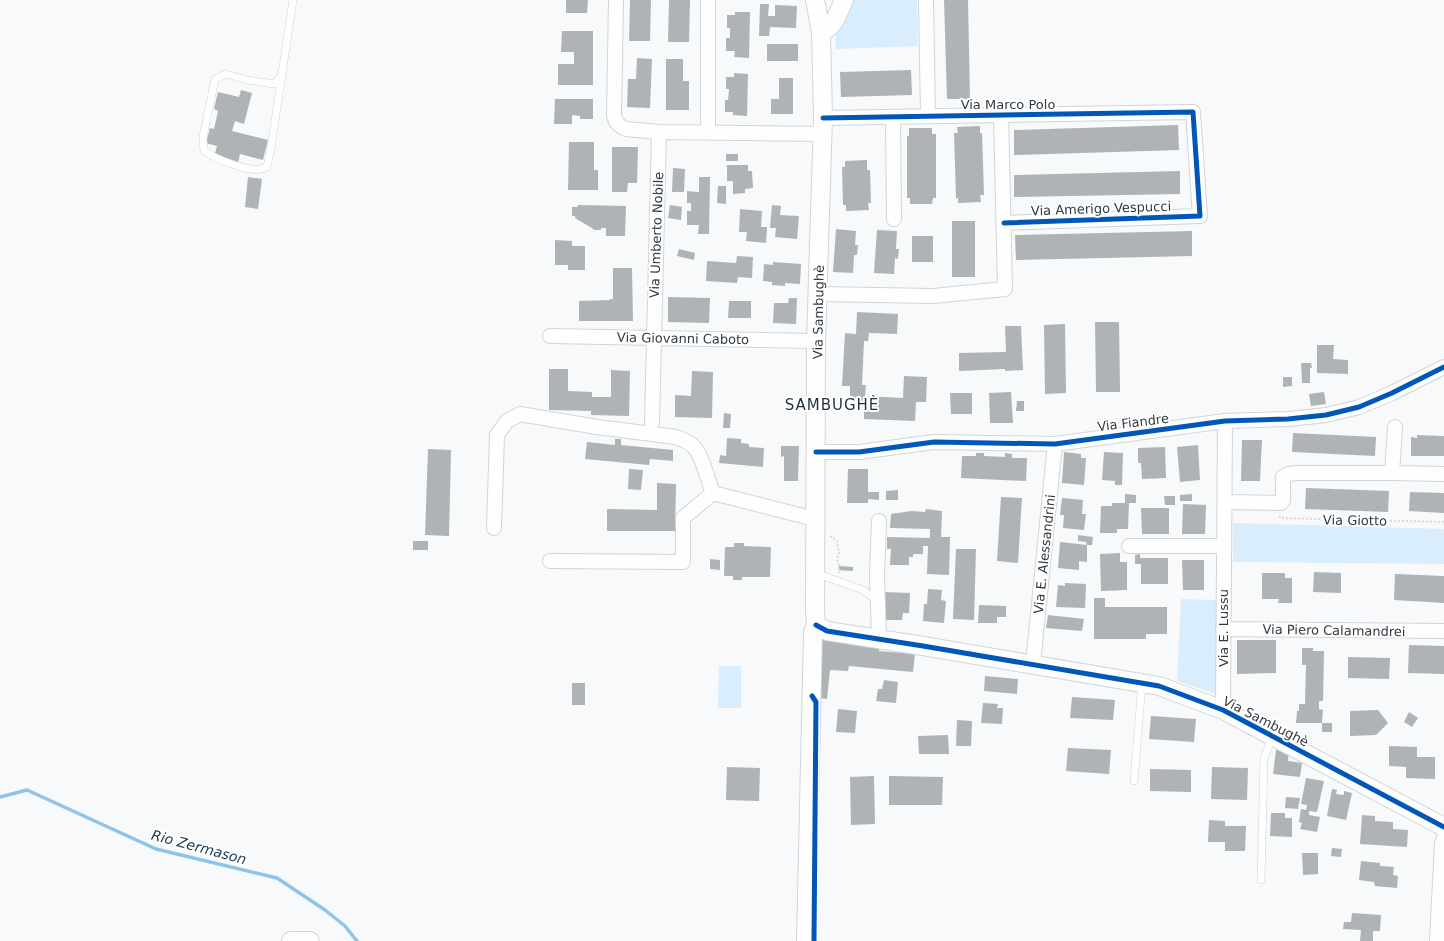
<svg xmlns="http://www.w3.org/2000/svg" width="1444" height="941" font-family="'DejaVu Sans',sans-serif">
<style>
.green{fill:#d9edfd}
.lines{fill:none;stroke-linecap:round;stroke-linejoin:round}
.stream{stroke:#8ec3ea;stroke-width:3.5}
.building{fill:#aeb3b6}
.service-casing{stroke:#d0d5d9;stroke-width:8}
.minor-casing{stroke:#d0d5d9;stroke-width:16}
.tertiary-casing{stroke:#d0d5d9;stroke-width:20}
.path{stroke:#d6d8da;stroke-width:2;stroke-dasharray:2 2;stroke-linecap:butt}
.service{stroke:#fefefe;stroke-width:7}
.minor{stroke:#fefefe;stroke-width:14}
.tertiary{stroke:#fefefe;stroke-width:18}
.cycleway-casing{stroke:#fff;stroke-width:8}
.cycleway{stroke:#0057b8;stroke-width:5}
.labels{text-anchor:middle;stroke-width:4;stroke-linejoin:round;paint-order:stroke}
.street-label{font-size:13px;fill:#313a41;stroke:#fff}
.water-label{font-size:14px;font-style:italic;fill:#17374e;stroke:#fff}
.quarter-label{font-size:15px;letter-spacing:1px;fill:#1e303e;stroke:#fff}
</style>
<rect width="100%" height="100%" fill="#f7f9fb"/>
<!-- green -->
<path class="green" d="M851 0H917L918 46 835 49 836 33Z
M1233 523 1444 529V564L1233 562Z
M1181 599 1216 600 1217 694 1177 681Z
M719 666H741V708H718Z"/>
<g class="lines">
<!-- stream -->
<path class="stream" d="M0 797 27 790 156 849 277 878 325 910 345 926 357 941"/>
</g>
<!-- building -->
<path class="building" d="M566 0H588L587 13H566Z
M630 0H651L650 41H629Z
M669 0H690L689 42H668Z
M944 0H968L970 99H947Z
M760 4H769L768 16H775V5L797 6 796 28 770 27 769 36H759Z
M735 12H750L749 58 734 57 735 51H726V38H730V28H727V15H735Z
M562 31H593V85H558V64H574V52H561Z
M767 44H798V61H767Z
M637 58 652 59 650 108 627 107 628 79H636Z
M666 59H683V81H689V110H666Z
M911 70 912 95 841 97 840 72Z
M734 73 748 74 747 116 733 115V112H725V100H728L729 89H726V77H734Z
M779 78H793V114H771V99H779Z
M241 90 252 93 244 124 235 121 232 131 268 140 263 160 240 154 238 163 214 157 217 146 206 143 210 128 214 129 218 111 214 109 218 92 239 97Z
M555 99H593V119H580V116L572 115V124H554Z
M1178 125 1179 150 1014 155V130Z
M980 126V133H982L984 195H980L981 202 958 203V198H956L954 133H958L957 127Z
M909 128H932V134H936V198H933L932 204H910V198H907V136H909Z
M569 142H594V170H598V190H568Z
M612 147H638L637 183H628L627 192H612Z
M726 154H738V161H726Z
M867 160V170H870L871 203H868L869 210 846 211V205H843L842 167H845V161Z
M727 165H748V171H752L753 188 745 189V193L733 194V181H727Z
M673 168 685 169 684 192H672Z
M1180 171V194L1014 197V175Z
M248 177 262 179 258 209 245 207Z
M699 177H710L709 234H698L699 225H687V211H691V203H687V191L699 192Z
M718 186H726V204L717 203Z
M578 205 626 206 625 236H606V228H601V230H595L575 218V216H572V207H577Z
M670 205 682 207 681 220 668 218Z
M772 205 781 206 780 215 799 216 797 239 775 237 776 228H770Z
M740 209 762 211 761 227H767L766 243 746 241 747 232H739Z
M952 221H975V277H952Z
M836 229 856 231 855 245H858L857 255H854L853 273 833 272Z
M877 230 897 231 896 249H899L898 259 895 258 894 274 874 273Z
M1192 231V256L1016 260 1015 235Z
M912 236H933V262H912Z
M555 240 572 241V246H585V270H568V265H555Z
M679 249 695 253 694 260 677 256Z
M737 256 753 257 752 278 738 277 737 283 706 281 707 261 736 263Z
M773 262 801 264 800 284 785 283V286L772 285V282L763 281 764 264 773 265Z
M613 268H632L633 321H579V301L610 300V299H613Z
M668 297 710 298 709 323 668 322Z
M789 298H797L796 324 773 323 774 303H788Z
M729 301H751V318H728Z
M857 312 898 314 897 334 869 333 868 341H864L862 385H866L865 396 903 398 904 376 927 377 926 402H916L915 421 864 419V402L850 401V386H842L845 333 856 334Z
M1095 322H1119L1120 392H1096Z
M1065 324 1066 393 1045 394 1044 325Z
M1005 326H1021L1023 370 1005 371V369L959 371V353L1006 352Z
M1317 345H1334L1333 359 1348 360V374L1317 373Z
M1301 363H1311L1312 368H1310V383H1302Z
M549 369H568V391L592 392V397H611V370L630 371 629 416 591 415V411L549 410Z
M692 371 713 372 712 418 675 417V395L691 396Z
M1283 377H1292V386L1283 387Z
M1011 392 1013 423H990L989 393Z
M1324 392 1326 404 1311 406 1309 394Z
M950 393H972V414H951Z
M1017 401H1024V411H1016Z
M724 413 731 414 730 428H723Z
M1293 433 1376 437 1375 456 1292 452Z
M1417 435 1444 436V456H1411V437L1417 438Z
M727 438 741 439V443L749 444V447L764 448 763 467 719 463 720 455 726 456Z
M615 439H621V445L673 450V461L650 459 649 465 585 459 587 442 615 445Z
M1242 440H1262L1260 481H1241Z
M1198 445 1200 480 1180 482 1177 447Z
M781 446H799L798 481H784V456L781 457Z
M1165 447 1166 478 1142 479 1141 463H1138V448Z
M428 449 451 450 449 536 425 535Z
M1064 452 1081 454V458H1086L1084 485 1062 483Z
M1104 452 1123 453 1122 485H1115V481L1102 480Z
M976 453H984V456L1005 457V453L1012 454V458H1027L1026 481 961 478 962 456H976Z
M629 469 643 470 641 490 628 489Z
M848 469H868V492H879V500L868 499V503H847Z
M657 483 676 484 675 531H607V509L657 510Z
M1306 488 1389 491 1388 512 1305 509Z
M898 490V500H886V491Z
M1410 492 1444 493V513L1409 511Z
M1125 494 1136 495V503H1129L1128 529H1117V533H1100L1101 506H1112V503H1125Z
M1192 494V501H1180V495Z
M1164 496H1175V505H1165Z
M1001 497 1022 498 1018 563 997 561Z
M1062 498 1083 500 1082 514H1086L1084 530 1063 528 1064 515H1060Z
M1183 504 1206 505 1205 534H1182Z
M1141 508H1169V534H1142Z
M926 509 942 511 941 537H950L949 575 927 574 928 546H923V554H913V557H909V565H890L891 549H887V537L930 538V529L890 528 891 514 911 511 925 512Z
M1078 535 1093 537 1092 545H1087V562L1079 561V570L1058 568 1060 542 1087 545 1086 542 1078 541Z
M413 541H428V550H413Z
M734 543H744V546L771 547 770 577H742V580H733V576H724L725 547H734Z
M956 549H976L974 620 953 619Z
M1120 553V562H1127V590L1101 591 1100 554Z
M1140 554V558H1168V584H1141V564H1135V555Z
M710 559 720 560V570L710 569Z
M1182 560H1204V590H1183Z
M839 566 853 567V571L838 570Z
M1314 572 1341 573V593L1313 592Z
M1262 573H1285V578H1292V603H1278L1279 599H1262Z
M1395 574 1444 576V603L1394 600Z
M1065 583 1086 584 1085 608 1056 607 1058 585 1065 586Z
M928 589 942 590 941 600 946 601 944 623 923 621 924 604H927Z
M882 592 910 593 909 613H903L902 620H884Z
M1094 598H1105V607H1167V634H1146V639H1094Z
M979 605 1006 606V617H997V623H978Z
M1048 615 1084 619 1082 631 1046 628Z
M822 636 879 645V651L915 654 913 672 849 666 848 671 830 670 827 699 816 698Z
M1237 640H1276V673L1237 674Z
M1409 645 1444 646V674L1408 673Z
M1302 648H1313V651H1324L1323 701H1319V709L1323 710 1322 723H1296L1297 711H1299V704H1305L1306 665H1302Z
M1348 657 1390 658 1389 679 1348 678Z
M985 676 1018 679 1017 694 984 691Z
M884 680 898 682 896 703 876 701 878 689H882Z
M572 683H585V705H572Z
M1072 697 1115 700 1113 720 1070 718Z
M983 703 998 704 997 708H1003L1002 724 981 723Z
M838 709 857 711 855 733 836 732Z
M1378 710 1388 723 1376 735 1350 736V711Z
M1409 712 1418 718 1412 727 1404 722Z
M1151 716 1196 719 1194 742 1149 739Z
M957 720 972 721 971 746H956Z
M1322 723H1332V732H1322Z
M948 735 949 754H919L918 736Z
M1389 746 1417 747V757H1435V779L1406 778V767L1389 766Z
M1068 748 1111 750 1109 774 1066 771Z
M1276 750 1289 751 1288 761 1302 763 1300 777 1273 774Z
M727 767 760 768 759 801 726 800Z
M1212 767 1248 768 1247 800 1211 799Z
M1150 769 1191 770V792L1150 791Z
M874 776 875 824 851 825 850 777Z
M889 776 943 777 942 805H889Z
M1306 778 1324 781 1317 812 1309 811V815L1320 817 1317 832 1300 829 1302 823 1299 822 1301 809 1306 810 1307 805 1301 804Z
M1332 789 1337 790 1336 794 1344 795V791L1352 793 1346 820 1327 816Z
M1286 797 1300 798 1298 809 1285 808Z
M1271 813H1285V818H1292V837L1270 836Z
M1362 815 1375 816V821L1393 822V829L1408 830 1407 847 1360 844Z
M1209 820 1225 821V826H1246L1245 851H1225V842H1208Z
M1332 848 1342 849 1341 857 1331 856Z
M1302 853H1318V874L1303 875Z
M1361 861 1380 863V866L1394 867 1393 875 1398 876 1397 888 1375 886 1374 882 1359 880Z
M1352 913 1381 915 1380 931H1373V941H1360L1361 930 1343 929 1344 922H1351Z"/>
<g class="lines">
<defs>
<path id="service" d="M281 76 274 84 247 80 226 74 215 79 203 137 204 151C216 159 248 172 261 169 262 169 267 167 267 167L271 148 293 0
M815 573 863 590 878 601
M1134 781 1142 683
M1261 880 1264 758 1272 737"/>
<path id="minor" d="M616 0 614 116C616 123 619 126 626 129L659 132 823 134
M926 0 928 116
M893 117 894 219
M823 118 1193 112 1200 216 1004 223
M708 132V0
M818 294 933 296 1005 289 1001 114
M550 336 816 341
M652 423 659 132
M816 452H859L934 442 1055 444 1225 421 1288 419 1326 415 1359 407 1392 393 1444 367
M1392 473 1395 427
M713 493 815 519
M1225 502 1281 503 1283 500V477L1288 474 1298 473H1392L1444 474
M879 521 877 575 879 638
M494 528 497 435 507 421 520 414 597 427 676 437C682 439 688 441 693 446 702 454 708 481 713 493
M1129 546H1224
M550 561 683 562V518L713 493
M1223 629 1444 631
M1033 664 1055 444
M1223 710 1225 421
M1437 941 1442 843 1444 838"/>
<path id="tertiary" d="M815 0 821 32 823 118 816 341 815 611 816 625
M821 32C835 27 838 12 844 0
M816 625 827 631 923 646 1159 686 1223 710 1444 827
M291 941H310
M806 941 813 632 816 625"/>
</defs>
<!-- service casing -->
<use href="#service" class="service-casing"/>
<!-- minor casing -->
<use href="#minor" class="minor-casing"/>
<!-- tertiary casing -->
<use href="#tertiary" class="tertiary-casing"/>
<!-- path -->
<path class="path" d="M1280 516V518L1444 522
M830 536 837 541 839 553 837 559 839 565V573"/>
<!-- service -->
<use href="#service" class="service"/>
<!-- minor -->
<use href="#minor" class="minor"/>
<!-- tertiary -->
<use href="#tertiary" class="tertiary"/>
<defs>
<path id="cycleway" d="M823 118 1193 112 1200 216 1004 223
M816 452H859L934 442 1055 444 1225 421 1288 419 1326 415 1359 407 1392 393 1444 367
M816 625 827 631 923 646 1159 686 1223 710 1444 827
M812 696 816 702 814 941"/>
</defs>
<!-- cycleway casing -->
<use href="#cycleway" class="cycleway-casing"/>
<!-- cycleway -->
<use href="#cycleway" class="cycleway"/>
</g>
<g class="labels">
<!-- street labels -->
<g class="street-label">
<text x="1008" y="109">Via Marco Polo</text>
<text transform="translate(1101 208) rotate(-2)" y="5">Via Amerigo Vespucci</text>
<text transform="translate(656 235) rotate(-88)" y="5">Via Umberto Nobile</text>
<text transform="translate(818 312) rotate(-89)" y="5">Via Sambughè</text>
<text transform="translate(683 338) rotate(1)" y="5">Via Giovanni Caboto</text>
<text transform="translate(1133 422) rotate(-7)" y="5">Via Fiandre</text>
<text transform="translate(1355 520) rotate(1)" y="5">Via Giotto</text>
<text transform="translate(1044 554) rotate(-84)" y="5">Via E. Alessandrini</text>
<text transform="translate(1223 628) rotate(-90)" y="5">Via E. Lussu</text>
<text transform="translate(1334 630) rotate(1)" y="5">Via Piero Calamandrei</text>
<text transform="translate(1266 721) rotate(27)" y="5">Via Sambughè</text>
</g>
<!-- water labels -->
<g class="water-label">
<text transform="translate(199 847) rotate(15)" y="5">Rio Zermason</text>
</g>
<!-- quarter labels -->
<g class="quarter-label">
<text x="832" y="410">SAMBUGHÈ</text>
</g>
</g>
</svg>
